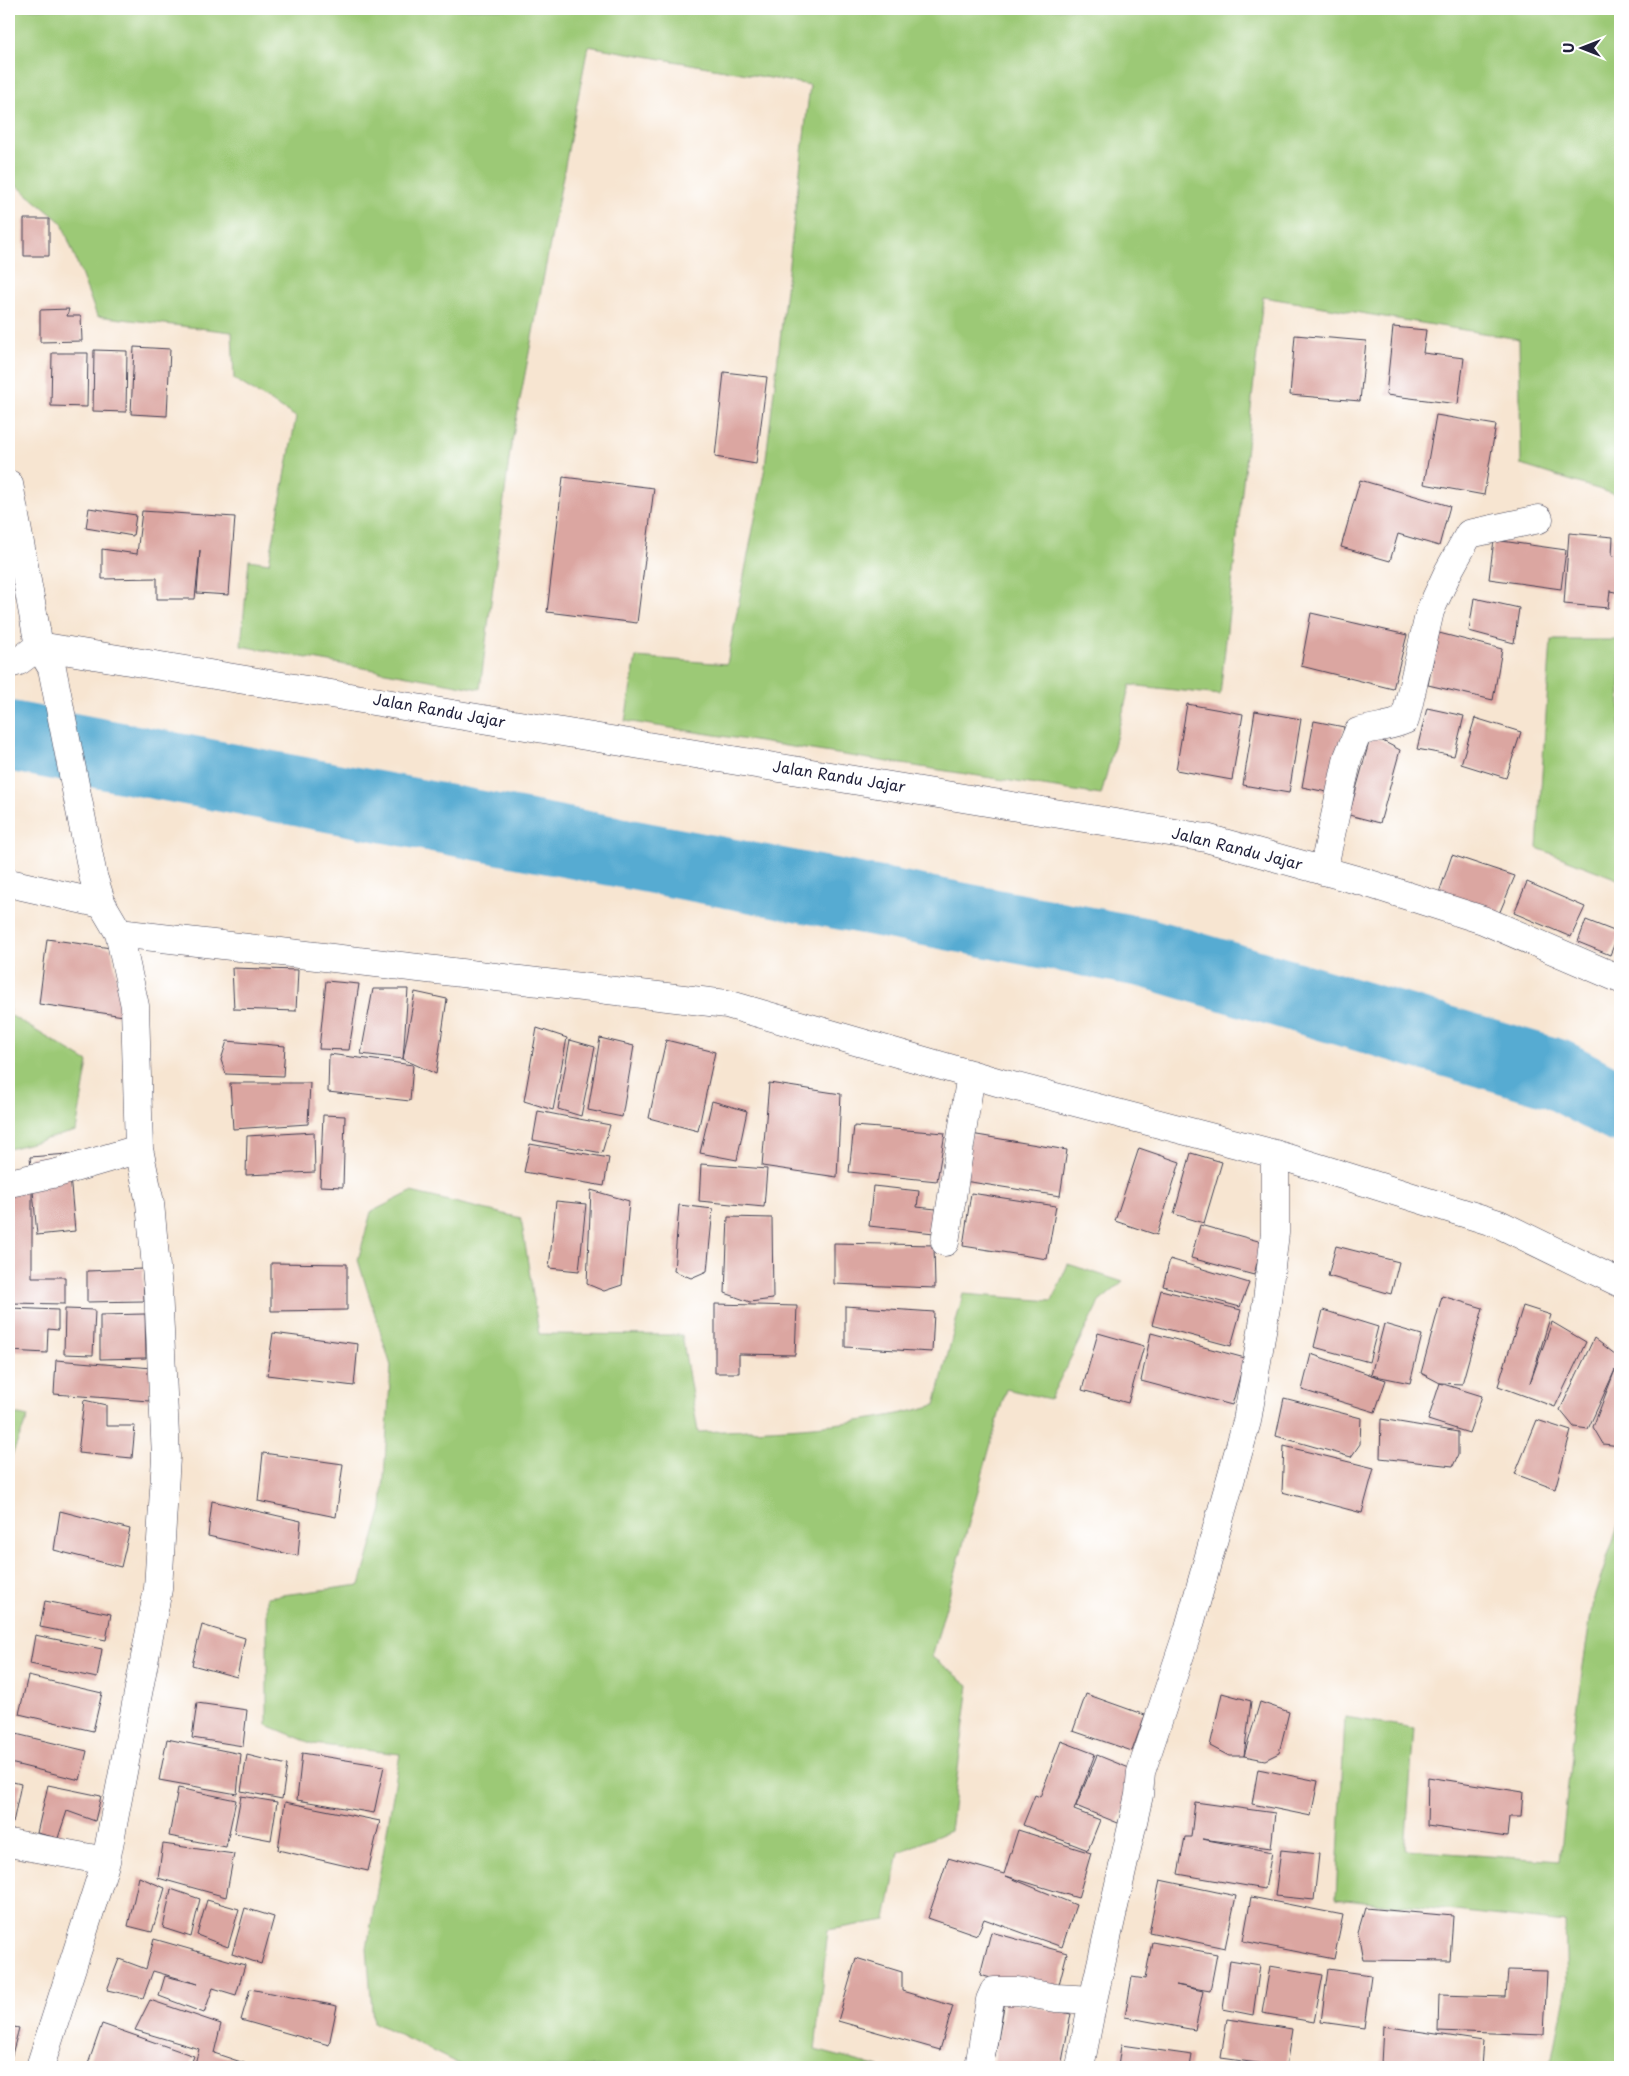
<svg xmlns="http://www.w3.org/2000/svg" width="1629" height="2076" font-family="'Playpen Sans',sans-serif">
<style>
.green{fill:#9cc976;stroke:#5f7658}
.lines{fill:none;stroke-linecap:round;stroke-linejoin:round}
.river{stroke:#56abd2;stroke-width:70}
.building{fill:#dba6a1}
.minor-casing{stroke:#423f52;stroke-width:29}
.minor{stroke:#fff;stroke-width:28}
.labels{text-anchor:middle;stroke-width:4.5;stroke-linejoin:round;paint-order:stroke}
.street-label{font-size:15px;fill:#22223b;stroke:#fff}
</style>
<rect width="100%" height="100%" fill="#fff"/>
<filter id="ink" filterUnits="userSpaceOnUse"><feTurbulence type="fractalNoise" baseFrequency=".02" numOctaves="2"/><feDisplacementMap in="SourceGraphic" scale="10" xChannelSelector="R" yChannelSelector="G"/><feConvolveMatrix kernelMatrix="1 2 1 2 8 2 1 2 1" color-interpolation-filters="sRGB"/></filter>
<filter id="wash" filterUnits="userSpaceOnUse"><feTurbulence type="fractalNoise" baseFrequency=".0096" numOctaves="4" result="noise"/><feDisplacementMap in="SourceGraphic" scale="20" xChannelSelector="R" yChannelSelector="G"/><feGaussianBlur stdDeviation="1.12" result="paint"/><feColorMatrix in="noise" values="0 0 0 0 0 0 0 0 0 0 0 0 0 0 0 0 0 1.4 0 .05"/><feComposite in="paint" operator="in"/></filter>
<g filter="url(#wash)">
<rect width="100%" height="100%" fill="#f7e5d1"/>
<!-- green -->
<path class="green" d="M9 9H1620V496L1521 465 1519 339 1263 297 1220 695 1130 685 1101 795 625 721 636 657 727 664 765 467 810 85 588 46 510 452 480 689 241 646 249 560 269 563 296 417 234 379 232 332 97 316 62 223 9 179Z
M1620 631V880L1537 848 1551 640H1616Z
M9 967H11L10 1015 88 1062 76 1131 9 1149Z
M411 1192 521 1218 539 1334 682 1335 698 1432C778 1429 858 1427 935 1405L963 1294 1052 1301 1068 1264 1123 1282 1099 1302 1050 1399 1006 1389 932 1657 969 1685 950 1831 899 1852 886 1920 828 1930 815 2050 880 2067H465L373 2022 367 1948 400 1754 313 1744 267 1725V1597L360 1585 382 1509 391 1366 358 1260 371 1212Z
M9 1413 28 1417 9 1462Z
M1620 1520V2067H1551L1567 1987 1565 1923 1336 1898 1345 1717 1414 1728 1405 1850 1560 1861 1575 1718 1593 1601Z"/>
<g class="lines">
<!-- river -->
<path class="river" d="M9 736 1147 953 1557 1074 1620 1108"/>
</g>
<g id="blocks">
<!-- building -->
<path class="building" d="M24 219H49V256H24Z
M69 309 67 316H81L82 341 40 342V310Z
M1393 327 1426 330 1423 353 1464 358 1458 404 1386 395Z
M1295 335 1366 341 1360 401 1290 395Z
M134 347 170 349 167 416 131 414Z
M94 350 127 351 126 412 93 411Z
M52 353H88L87 407 51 406Z
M724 372 767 377 756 464 715 457Z
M1436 415 1496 425 1484 495 1424 484Z
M563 477 654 488 637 623 547 612Z
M1360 480 1450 506 1439 546 1398 534 1390 561 1341 547Z
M89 508 136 515 133 536 86 528Z
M142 511 235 517 229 595 197 593 200 550 195 599H157V578L102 579V549L137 554Z
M1569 533 1613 537 1612 556 1620 557V593L1610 591 1608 608 1564 604Z
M1494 540 1566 550 1561 589 1489 579Z
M1474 598 1519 608 1514 643 1469 631Z
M1311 613 1407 635 1393 689 1301 666Z
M1439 633 1502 649 1493 700 1428 685Z
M1187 704 1243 714 1232 780 1176 770Z
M1427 708 1464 716 1454 756 1417 749Z
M1255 711 1301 719 1289 793 1243 785Z
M1475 718 1521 732 1506 778 1461 764Z
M1314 721 1344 727 1332 793 1302 787Z
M1371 735 1400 750 1380 823 1349 815Z
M1452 855 1515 876 1499 914 1438 896Z
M1527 882 1585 907 1571 937 1514 913Z
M1586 920 1619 933 1610 955 1578 942Z
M47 939 111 948 124 1016 39 1004Z
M232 968 298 970 296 1011 234 1009Z
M326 981 359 984 349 1050 319 1049Z
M373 989H408L403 1059 361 1054Z
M415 992 447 999 436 1074 403 1059Z
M537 1028 567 1038 553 1110 524 1101Z
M600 1038 634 1046 622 1117 588 1110Z
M570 1040 595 1047 581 1116 558 1109Z
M666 1040 715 1052 698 1131 649 1118Z
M227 1041 285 1046 283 1076 226 1074 221 1060Z
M329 1054 413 1065 410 1101 328 1092Z
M230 1083H310L308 1124 233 1129Z
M769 1083 841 1094 837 1177 762 1166Z
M712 1101 747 1111 737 1160 700 1153Z
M538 1111 610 1125 602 1153 533 1140Z
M323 1115 345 1116 343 1187 320 1186Z
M854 1126 945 1133 937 1181 849 1172Z
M314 1132 315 1172 246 1175 247 1136Z
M971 1134 1067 1150 1060 1196 964 1181Z
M530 1144 609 1158 604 1186 524 1172Z
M1139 1148 1180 1162 1157 1235 1115 1221Z
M1191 1153 1222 1162 1204 1223 1174 1214Z
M68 1154 75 1231 37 1235 30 1157Z
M701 1164 767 1169 764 1207 699 1201Z
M873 1186 919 1191 917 1207 936 1209 934 1233 869 1226Z
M9 1190H32V1277H65V1304L9 1303Z
M591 1190 629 1201 622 1285 604 1291 587 1284Z
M971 1193 1056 1206 1047 1259 963 1246Z
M556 1201 586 1204 579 1271 549 1268Z
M679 1205 713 1209 707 1271 691 1278 674 1271Z
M728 1217 772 1218 773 1299 750 1302 725 1293Z
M1200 1225 1262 1242 1254 1275 1191 1258Z
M834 1243 934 1245 935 1288 834 1284Z
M1336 1246 1399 1262 1391 1294 1328 1276Z
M1170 1259 1249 1283 1240 1307 1163 1286Z
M271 1263 347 1264V1310L271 1311Z
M143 1269 144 1301 87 1302V1271Z
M1161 1290 1241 1310 1231 1346 1152 1325Z
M1442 1296 1483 1308 1462 1384 1440 1383 1482 1396 1469 1433 1428 1420 1440 1383 1421 1373Z
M715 1304 797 1306 795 1355 739 1354V1373H715Z
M845 1306 934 1312 932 1352 845 1347Z
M1523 1306 1551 1315 1530 1383 1552 1322 1586 1342 1555 1407 1498 1386Z
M11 1308 58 1310V1330L48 1329 47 1353 9 1351Z
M65 1309 95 1310 93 1355 64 1354Z
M1323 1310 1378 1327 1369 1362 1314 1347Z
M145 1314 146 1358 100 1359V1315Z
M1384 1324 1422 1335 1410 1383 1371 1375Z
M273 1333 358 1344 354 1386 267 1375Z
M1098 1333 1144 1346 1128 1403 1082 1390Z
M1151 1333 1245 1358 1232 1405 1141 1381Z
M1594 1338 1620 1358V1446L1603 1444 1593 1427 1615 1370 1588 1429 1574 1427 1560 1410Z
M1311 1354 1386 1380 1375 1412 1302 1390Z
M56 1360 152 1368 149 1401 54 1394Z
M1284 1398 1361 1418 1360 1444 1351 1457 1276 1436Z
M84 1400 106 1405V1426H135L132 1458 78 1453Z
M1381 1419 1458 1432V1455L1453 1466 1380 1458Z
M1537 1420 1571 1431 1555 1489 1515 1474Z
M1284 1446 1374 1468 1362 1513 1282 1492Z
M263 1453 343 1464 336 1517 258 1501Z
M212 1501 301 1521 298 1556 208 1536Z
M60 1511 130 1529 121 1567 54 1550Z
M45 1601 111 1614 106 1640 40 1627Z
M202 1625 245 1638 237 1677 192 1665Z
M35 1635 102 1649 97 1678 30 1664Z
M28 1676 102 1693 93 1731 19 1714Z
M1222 1693 1251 1701 1244 1756 1260 1702 1289 1712 1279 1753 1265 1760 1244 1756H1229L1210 1746Z
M1086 1694 1145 1715 1132 1751 1073 1731Z
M197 1703 247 1710 243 1746 192 1738Z
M16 1734 87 1751 80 1780 10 1763Z
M167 1739 241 1754 237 1794 159 1780Z
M1061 1741 1095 1754 1074 1810 1100 1820 1088 1850 1023 1825 1035 1795 1040 1797Z
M302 1753 384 1766 374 1813 297 1800Z
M247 1755 287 1765 282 1799 241 1791Z
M1097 1755 1139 1772 1118 1823 1076 1806Z
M1258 1769 1318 1781 1311 1816 1252 1804Z
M1428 1777 1523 1792 1521 1817H1509L1507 1837 1427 1826Z
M9 1781 21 1784 13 1823H9Z
M48 1785 101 1796 95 1821 67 1811 58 1838 37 1833Z
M178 1788 236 1800 226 1847 169 1836Z
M241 1796 277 1802 271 1840 234 1833Z
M285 1802 380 1821 368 1871 278 1850Z
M1195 1802 1275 1813 1271 1848 1202 1839 1272 1852 1265 1889 1178 1874 1185 1837H1191Z
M1018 1830 1091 1853 1078 1898 1006 1876 1076 1905 1062 1947 984 1919 977 1935 928 1918 948 1858 1004 1874Z
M163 1844 234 1854 226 1897 158 1878Z
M1281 1850 1319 1854 1314 1900 1275 1896Z
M139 1877 165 1888 152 1932 128 1926Z
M1160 1880 1236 1896 1225 1948 1149 1932Z
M171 1889 200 1899 191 1937 163 1928Z
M1251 1897 1343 1915 1334 1959 1243 1941Z
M207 1900 239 1909 228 1947 197 1935Z
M245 1908 274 1917 261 1964 232 1954Z
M1365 1908 1453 1916 1450 1961 1363 1960 1358 1932Z
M991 1932 1067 1953 1056 1996 980 1975Z
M154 1939 245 1965 236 1995 213 1988 204 2013 159 1996 165 1976 198 1984 153 1971 143 1998 107 1990 119 1959 146 1969Z
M1152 1942 1217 1954 1210 1991 1176 1985 1203 1991 1195 2030 1125 2017 1132 1977 1145 1979Z
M856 1958 902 1972V1991L953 2006 940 2050 838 2021Z
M1230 1960 1260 1965 1253 2015 1223 2009Z
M1270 1966 1323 1975 1314 2022 1262 2013Z
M1328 1969 1371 1975 1364 2028 1321 2022Z
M1508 1970 1547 1971 1544 2035 1438 2031 1439 1995 1506 1997Z
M250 1989 337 2006 329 2045 241 2020Z
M150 2000 221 2024 214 2053 250 2065 249 2067H194L199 2049 135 2030Z
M1005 2001 1071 2014 1061 2067H993Z
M1227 2019 1292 2029 1286 2067 1221 2058Z
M102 2024 194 2056 190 2067H87Z
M9 2026 19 2028 9 2066Z
M1383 2026 1483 2041 1481 2067H1402L1381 2064Z
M1121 2045 1192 2055 1190 2067H1118Z"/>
</g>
</g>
<g filter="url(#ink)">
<use href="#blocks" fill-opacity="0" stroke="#423f52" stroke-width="1"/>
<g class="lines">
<defs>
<path id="minor" d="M9 484 39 646 52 668 93 876 102 904 119 933 135 1006 139 1149 150 1203 158 1289 166 1457 158 1589 106 1861 40 2067
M39 646 1206 838 1364 882 1483 920 1620 979
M9 664 19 661 39 646
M1323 871 1348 757 1358 732C1375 727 1389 727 1405 720L1430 611 1448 572 1469 534 1539 519
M9 883 102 904
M119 933 727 1004 1001 1083 1275 1154 1499 1224 1620 1283
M9 1183 57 1173 139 1149
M945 1242 971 1074
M9 1843 106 1861
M979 2067 990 2000 994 1991H1017L1056 1998 1093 2000
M1080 2067 1093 2000 1139 1795 1141 1772 1188 1631 1247 1421 1267 1301 1275 1233V1154"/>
</defs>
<!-- minor casing -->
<use href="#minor" class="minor-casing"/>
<!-- minor -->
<use href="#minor" class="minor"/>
</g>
</g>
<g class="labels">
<!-- street labels -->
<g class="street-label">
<text transform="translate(439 711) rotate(10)" y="5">Jalan Randu Jajar</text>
<text transform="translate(839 777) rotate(9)" y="5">Jalan Randu Jajar</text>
<text transform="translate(1237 849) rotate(14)" y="5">Jalan Randu Jajar</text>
</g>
</g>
<!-- margin -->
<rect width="1629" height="2076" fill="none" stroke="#fff" stroke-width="30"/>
<!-- north arrow -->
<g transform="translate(1582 48) rotate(270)" stroke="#ffffff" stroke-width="4" paint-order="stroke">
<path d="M0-4L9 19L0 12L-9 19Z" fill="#22223b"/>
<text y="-8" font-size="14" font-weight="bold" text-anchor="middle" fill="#22223b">U</text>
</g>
</svg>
